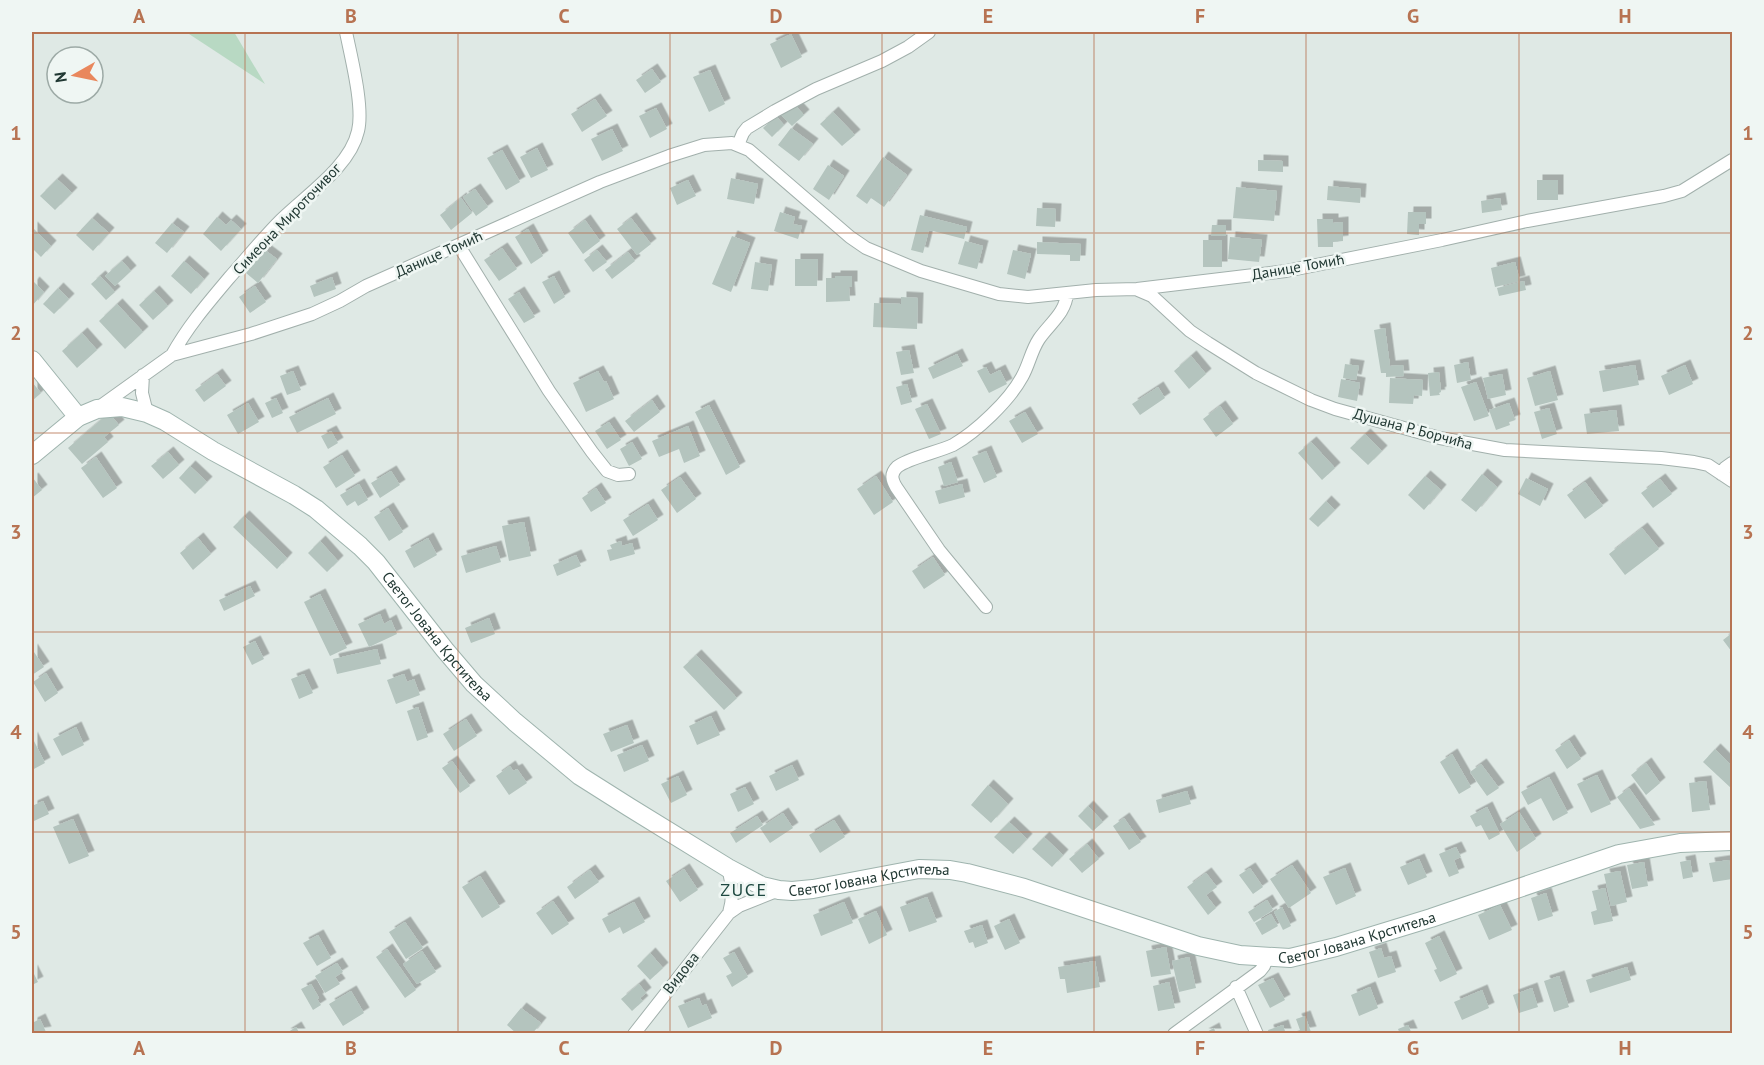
<svg xmlns="http://www.w3.org/2000/svg" width="1764" height="1065" font-family="'PT Sans',sans-serif">
<style>
.green{fill:#b8d9c3}
.building{fill:#b4c4be;filter:url(#shadow)}
.lines{fill:none;stroke-linecap:round;stroke-linejoin:round}
.street-casing{stroke:#a2b0ac;stroke-width:14}
.secondary-casing{stroke:#9fb4ae;stroke-width:20}
.street{stroke:#fff;stroke-width:12}
.secondary{stroke:#fff;stroke-width:18}
.grid{fill:none;stroke:#b77352;stroke-width:1.5;stroke-opacity:0.55}
.labels{text-anchor:middle;stroke-width:5;stroke-linejoin:round;paint-order:stroke}
.street-label{font-size:15px;fill:#213833;stroke:#eff6f3}
.quarter-label{font-size:18px;letter-spacing:1.5px;fill:#1e4941;stroke:#eff6f3}
.neatline{fill:none;stroke:#b77352;stroke-width:2}
.grid-label{font-size:20px;text-anchor:middle;font-weight:bold;fill:#b77352}
</style>
<defs>
<filter id="shadow"><feDropShadow dx="5.5" dy="-5.5" stdDeviation="0" flood-color="#0004"/></filter>
</defs>
<rect width="100%" height="100%" fill="#dfe9e5"/>
<!-- green -->
<path class="green" d="M186 32H234L265 84Z"/>
<!-- building -->
<path class="building" d="M791 34 802 57 781 68 770 44Z
M652 69 661 82 645 93 636 80Z
M710 70 725 104 709 112 693 77Z
M595 99 607 116 582 132 571 114Z
M793 103 804 115 792 126 781 115Z
M656 108 667 129 650 138 639 116Z
M833 112 855 135 842 146 820 124Z
M776 116 784 125 772 137 763 128Z
M791 128 813 144 799 161 778 145Z
M612 129 623 151 602 161 591 139Z
M537 148 548 170 531 178 520 157Z
M502 150 520 182 506 190 487 158Z
M883 157 907 175 884 207 871 198 867 204 856 196Z
M1258 160 1283 161V172L1258 171Z
M828 165 844 176 829 200 813 189Z
M731 178 758 184 754 204 727 199Z
M57 179 72 193 55 210 40 196Z
M688 180 696 196 677 205 670 188Z
M1537 180H1558V200H1537Z
M1328 186 1361 189 1360 203 1327 200Z
M1236 187 1277 191 1274 221 1233 218Z
M475 189 488 207 476 216 463 197Z
M461 198 472 213 451 230 440 215Z
M1500 198 1502 210 1482 213 1481 201Z
M1037 208 1056 209 1055 227 1036 226Z
M780 212 795 217 793 224 802 226 798 239 774 231Z
M1408 212H1426V224H1419V235L1407 234Z
M920 215 967 227 964 239 929 230 923 253 911 250Z
M217 217 226 225 231 220 241 229 221 251 203 234Z
M92 218 109 233 93 251 76 235Z
M631 218 651 244 637 255 617 229Z
M1317 219H1333V223L1343 222V241L1333 242V247H1318Z
M585 220 600 241 583 254 568 233Z
M172 223 184 232 167 253 155 243Z
M1212 225H1226V236H1211Z
M32 227 51 246 41 257 32 248Z
M528 229 543 256 531 264 515 237Z
M732 236 750 243 731 292 712 284Z
M1230 237 1262 240 1259 262 1228 259Z
M1203 240H1222V267H1203Z
M965 241 983 246 977 269 958 264Z
M1037 242 1081 244 1080 261H1070V255L1037 254Z
M502 248 517 269 499 281 484 260Z
M265 250 277 259 258 283 246 273Z
M597 250 607 262 593 272 584 260Z
M1013 250 1031 254 1025 279 1007 274Z
M628 252 635 261 612 279 605 270Z
M795 259H818L817 286H795Z
M122 261 131 271 115 286 105 276Z
M184 261 204 279 191 294 171 276Z
M755 262 772 265 768 291 751 289Z
M1515 262 1520 281 1495 287 1491 268Z
M100 276 115 292 106 300 91 284Z
M554 276 565 297 554 304 542 282Z
M835 276H852V287H849L850 301 826 302V278H835Z
M332 277 336 289 314 297 310 286Z
M1524 281 1526 290 1499 296 1497 288Z
M34 282 44 292 32 306V285Z
M255 286 266 302 250 313 239 297Z
M58 288 69 299 54 314 43 304Z
M154 291 168 306 153 320 139 305Z
M519 292 535 317 524 323 508 299Z
M901 297 918 298 917 329 873 327 874 303 901 304Z
M117 304 143 332 125 349 99 321Z
M1385 328 1390 366 1403 365 1404 376 1386 377V373H1381L1374 330Z
M82 333 97 350 77 368 62 351Z
M909 350 914 373 901 375 896 352Z
M957 354 963 366 933 379 928 368Z
M1191 356 1206 374 1189 389 1174 371Z
M1468 362 1471 380 1457 383 1454 365Z
M1345 364 1359 366 1356 380 1343 378Z
M1635 365 1639 385 1603 392 1599 371Z
M1685 365 1693 384 1669 395 1661 376Z
M986 367 990 375 1000 370 1007 384 989 393 977 371Z
M293 371 301 390 287 395 280 376Z
M598 371 604 382 606 381 614 399 586 412 573 383Z
M1550 371 1558 400 1535 406 1527 378Z
M1439 372 1441 392 1439 393 1440 395 1430 396 1428 373Z
M217 374 226 386 204 402 195 390Z
M1502 374 1506 395 1488 399 1483 378Z
M1390 378 1423 380 1422 396 1414 395 1413 404 1389 403Z
M1341 379 1360 383 1357 401 1338 397Z
M32 382 41 393 32 401Z
M1476 382 1489 416 1474 421 1461 387Z
M907 384 912 402 901 405 896 387Z
M1158 387 1165 398 1140 415 1132 404Z
M276 398 283 413 272 418 265 403Z
M328 398 336 414 297 433 289 417Z
M652 400 660 412 634 432 625 421Z
M248 403 259 422 238 434 227 415Z
M1509 403 1515 420 1509 422 1510 425 1496 430 1489 410Z
M927 404 941 434 929 439 915 409Z
M709 405 740 467 726 475 695 412Z
M1220 406 1233 424 1216 437 1203 419Z
M1549 408 1557 434 1542 439 1534 412Z
M1616 410 1619 431 1587 434 1584 414Z
M1025 412 1038 434 1022 443 1009 421Z
M109 413 119 425 104 437 108 442 82 464 68 448Z
M609 422 621 440 607 449 595 431Z
M688 426 700 456 684 463 679 449 659 457 652 441Z
M331 431 338 443 328 449 321 436Z
M1365 434 1382 451 1368 465 1350 448Z
M632 442 642 459 629 466 620 449Z
M1311 442 1335 468 1322 480 1298 453Z
M986 451 997 477 984 483 972 457Z
M168 452 179 465 163 479 151 466Z
M342 455 355 476 336 488 323 467Z
M96 457 117 488 103 498 81 468Z
M951 462 958 482 944 486 938 467Z
M190 466 207 482 195 494 179 478Z
M391 471 400 485 380 498 371 483Z
M1482 474 1497 487 1476 512 1461 500Z
M876 476 893 502 874 515 857 489Z
M1425 476 1441 490 1424 510 1408 495Z
M680 477 696 499 677 513 661 490Z
M33 478 42 490 32 498V479Z
M1526 478 1548 489 1540 506 1518 494Z
M1660 479 1672 494 1653 508 1641 493Z
M1585 482 1603 506 1585 519 1567 495Z
M359 484 368 500 358 506 355 501 347 506 340 495Z
M962 484 965 497 939 504 935 491Z
M596 488 606 503 591 512 582 498Z
M1326 501 1335 510 1318 527 1309 519Z
M648 504 658 520 633 536 623 520Z
M388 508 403 532 389 541 374 517Z
M244 516 287 558 277 569 233 527Z
M524 522 531 556 509 561 502 526Z
M1642 528 1659 549 1625 575 1609 554Z
M198 538 211 554 193 570 180 553Z
M428 538 437 555 414 568 405 551Z
M320 541 338 561 327 572 308 553Z
M621 541 622 546 632 543 635 554 610 561 607 550 612 549 610 545Z
M496 546 501 562 466 573 461 556Z
M576 555 581 566 557 576 553 565Z
M933 557 945 575 924 589 912 571Z
M250 586 255 596 224 611 219 600Z
M320 594 347 648 330 656 304 602Z
M380 614 384 624 391 620 397 634 369 647 358 624Z
M489 618 495 634 471 643 465 628Z
M1732 633V652L1723 640Z
M255 641 264 659 252 665 243 647Z
M32 649 44 667 32 675Z
M377 649 381 664 337 674 333 659Z
M696 655 737 698 724 710 683 667Z
M46 673 58 693 45 702 33 682Z
M304 674 313 693 299 699 291 679Z
M404 674 407 682 414 679 420 695 396 704 387 680Z
M418 707 428 737 417 741 407 711Z
M711 716 720 735 697 745 689 726Z
M466 719 477 736 454 751 443 734Z
M627 725 634 743 611 752 603 734Z
M76 727 84 745 62 756 53 739Z
M32 737 45 763 32 770Z
M1569 740 1581 759 1567 769 1555 750Z
M642 745 649 761 624 772 617 755Z
M1715 749 1732 766V789L1703 762Z
M1452 754 1471 787 1459 794 1440 762Z
M452 761 470 786 460 793 442 768Z
M1646 763 1660 783 1646 795 1631 775Z
M1481 764 1499 788 1487 796 1470 772Z
M792 765 799 780 776 791 769 776Z
M510 766 513 771 517 769 527 783 509 795 496 776Z
M1597 775 1611 804 1591 813 1577 784Z
M678 776 687 795 671 803 661 784Z
M1549 777 1568 813 1553 821 1541 798 1528 805 1521 792Z
M1706 781 1710 810 1692 812 1689 783Z
M988 785 1008 804 991 823 971 805Z
M745 787 754 804 738 812 730 794Z
M1629 788 1655 825 1640 829 1617 797Z
M1187 791 1191 804 1159 813 1156 800Z
M43 801 49 814 34 821 32 816V806Z
M1088 806 1103 822 1093 831 1078 816Z
M1487 807 1500 834 1489 840 1481 825 1476 827 1470 816Z
M1519 812 1536 839 1517 852 1500 824Z
M783 813 793 828 770 843 760 828Z
M757 816 763 825 736 843 730 833Z
M1124 818 1141 842 1129 850 1113 826Z
M73 819 89 856 69 864 53 827Z
M834 820 845 837 820 853 809 835Z
M1009 822 1027 839 1013 854 994 837Z
M1044 837 1063 855 1052 867 1032 849Z
M1087 844 1099 859 1082 873 1069 859Z
M1456 847 1461 857 1454 860 1459 873 1449 877 1439 854Z
M1419 859 1427 877 1408 885 1400 867Z
M1690 860 1693 877 1683 879 1680 862Z
M1729 860 1732 879 1713 882 1709 863Z
M1644 862 1648 886 1632 889 1627 865Z
M1292 865 1311 893 1289 908 1270 879Z
M1250 868 1263 887 1253 894 1239 875Z
M1345 868 1356 896 1336 905 1323 877Z
M684 869 698 890 680 902 666 881Z
M590 870 599 882 575 899 567 887Z
M1620 871 1627 902 1611 906 1604 874Z
M1206 873 1217 887 1206 895 1216 908 1208 915 1187 887Z
M480 876 500 907 482 918 462 887Z
M1605 888 1613 921 1594 925 1591 912 1597 910 1592 891Z
M1546 893 1553 916 1538 921 1531 898Z
M927 897 937 922 909 932 900 907Z
M1267 900 1273 910 1254 922 1248 912Z
M553 901 569 924 552 935 536 913Z
M634 902 645 922 623 934 620 927 609 933 602 919Z
M844 902 853 923 821 936 813 915Z
M1500 905 1512 930 1489 940 1478 915Z
M1282 907 1291 926 1283 930 1274 912Z
M876 911 887 935 869 944 858 919Z
M1271 914 1278 926 1262 935 1255 923Z
M1009 919 1020 943 1005 950 994 926Z
M405 922 423 948 406 959 389 932Z
M982 925 988 943 975 948 973 942 969 943 964 931Z
M318 935 331 958 317 966 303 943Z
M1439 936 1457 974 1440 982 1434 970 1437 969 1425 943Z
M1166 947 1171 974 1151 977 1146 951Z
M1381 948 1384 958 1391 956 1396 972 1378 978 1369 952Z
M387 949 416 990 405 998 376 957Z
M422 951 436 972 417 984 403 964Z
M734 952 748 977 732 987 726 976 732 973 723 958Z
M650 953 663 968 650 980 637 966Z
M1189 957 1196 988 1179 992 1172 961Z
M1095 961 1100 987 1067 993 1065 979H1060L1058 967Z
M337 963 343 972 335 977 340 984 325 993 315 976Z
M1627 967 1631 980 1590 993 1586 980Z
M32 970 38 982 32 985Z
M1559 976 1569 1007 1554 1012 1544 981Z
M1273 978 1285 1000 1270 1008 1258 985Z
M1169 982 1175 1008 1158 1011 1153 986Z
M311 984 319 998 317 999 321 1005 313 1010 301 989Z
M639 984 646 993 640 998 643 1001 632 1011 621 999Z
M1370 987 1378 1008 1359 1016 1351 995Z
M1532 988 1538 1007 1519 1013 1513 995Z
M1482 990 1489 1008 1462 1020 1454 1002Z
M351 991 364 1013 343 1026 329 1004Z
M699 998 702 1006 706 1004 712 1018 688 1028 678 1006Z
M521 1008 541 1023 532 1034H517L507 1025Z
M1305 1016 1311 1032 1298 1034 1297 1031 1300 1030 1296 1019Z
M40 1019 46 1032 32 1034V1023Z
M1283 1025 1286 1034H1269L1268 1030Z
M1408 1025 1412 1034H1400L1398 1029Z
M296 1027 300 1034H285Z
M1214 1028 1216 1034H1203Z"/>
<g class="lines">
<defs>
<path id="street" d="M738 145 743 133 747 128 775 111 816 89 882 61 908 47 929 32
M459 246 549 391 592 452 607 471 618 475 629 474
M1138 290 1152 296 1190 331 1208 343 1256 373 1311 400 1335 409 1440 438 1505 450 1661 458 1694 462 1708 465 1732 481
M172 355C188 326 208 303 229 278 246 259 263 238 281 220 306 195 350 167 358 131 364 107 351 57 346 32
M143 375 142 393 147 413
M98 408 172 355 251 334 312 314 340 301 366 286 600 182 669 156 704 145 732 143 749 150 850 237 866 248 921 271 999 294 1028 297 1096 290 1137 289 1286 271 1442 240 1527 221 1664 196 1682 191 1732 160
M1721 474 1725 468 1732 463
M986 607 939 550 896 487C892 480 890 474 897 467 908 458 938 452 953 445 976 432 1009 401 1022 377 1029 365 1031 351 1039 339 1049 324 1066 313 1067 293
M728 868C732 883 734 897 729 913
M1236 987 1257 1034
M634 1034 729 913 739 906 779 890
M1174 1034 1260 971 1264 966 1267 958"/>
<g id="secondary">
<path d="M32 360 78 417"/>
<path id="s1" d="M32 455 78 417 97 409 122 407 147 413 165 421 213 451 294 495 316 509 360 546 376 562 445 650 474 684 515 722 580 776 629 807 728 868 762 886 779 890 792 891 813 889 919 869 950 870 967 873 1024 888 1198 946 1240 955 1290 958 1336 947 1431 918 1619 854 1680 843 1732 841"/>
</g>
</defs>
<!-- street casing -->
<use href="#street" class="street-casing"/>
<!-- secondary casing -->
<use href="#secondary" class="secondary-casing"/>
<!-- street -->
<use href="#street" class="street"/>
<!-- secondary -->
<use href="#secondary" class="secondary"/>
</g>
<!-- grid -->
<path class="grid" d="M245 32V1034M458 32V1034M670 32V1034M882 32V1034M1094 32V1034M1306 32V1034M1519 32V1034M32 233H1732M32 433H1732M32 632H1732M32 832H1732"/>
<g class="labels">
<!-- street labels -->
<g class="street-label">
<text transform="translate(287 219) rotate(-46)" y="5">Симеона Мироточивог</text>
<text transform="translate(439 254) rotate(-24)" y="5">Данице Томић</text>
<text transform="translate(1298 267) rotate(-10)" y="5">Данице Томић</text>
<text transform="translate(1413 429) rotate(15)" y="5">Душана Р. Борчића</text>
<text dy="5" stroke="none"><textPath href="#s1" startOffset="502">Светог Јована Крститеља</textPath></text>
<text dy="5" stroke="none"><textPath href="#s1" startOffset="1024">Светог Јована Крститеља</textPath></text>
<text dy="5" stroke="none"><textPath href="#s1" startOffset="1528">Светог Јована Крститеља</textPath></text>
<text transform="translate(681 973) rotate(-52)" y="5">Видова</text>
</g>
<!-- quarter labels -->
<g class="quarter-label">
<text x="744" y="896">ZUCE</text>
</g>
</g>
<!-- border -->
<rect width="1764" height="1065" fill="none" stroke="#eff6f3" stroke-width="66"/>
<!-- north arrow -->
<g transform="translate(75 75) rotate(261)"><circle r="28" fill="#eff6f3" stroke="#9daaa6" stroke-width="1.5"/>
<path d="M0-4.5L10 22L0 15L-10 22Z" fill="#e9875c"/>
<text y="-9" font-size="16" font-weight="bold" text-anchor="middle" fill="#213833">N</text>
</g>
<rect x="33" y="33" width="1698" height="999" class="neatline"/>
<g class="grid-label">
<text x="139" y="23">A</text>
<text x="351" y="23">B</text>
<text x="564" y="23">C</text>
<text x="776" y="23">D</text>
<text x="988" y="23">E</text>
<text x="1200" y="23">F</text>
<text x="1413" y="23">G</text>
<text x="1625" y="23">H</text>
<text x="16" y="140">1</text>
<text x="1748" y="140">1</text>
<text x="16" y="340">2</text>
<text x="1748" y="340">2</text>
<text x="16" y="539">3</text>
<text x="1748" y="539">3</text>
<text x="16" y="739">4</text>
<text x="1748" y="739">4</text>
<text x="16" y="939">5</text>
<text x="1748" y="939">5</text>
<text x="139" y="1055">A</text>
<text x="351" y="1055">B</text>
<text x="564" y="1055">C</text>
<text x="776" y="1055">D</text>
<text x="988" y="1055">E</text>
<text x="1200" y="1055">F</text>
<text x="1413" y="1055">G</text>
<text x="1625" y="1055">H</text>
</g>
</svg>
